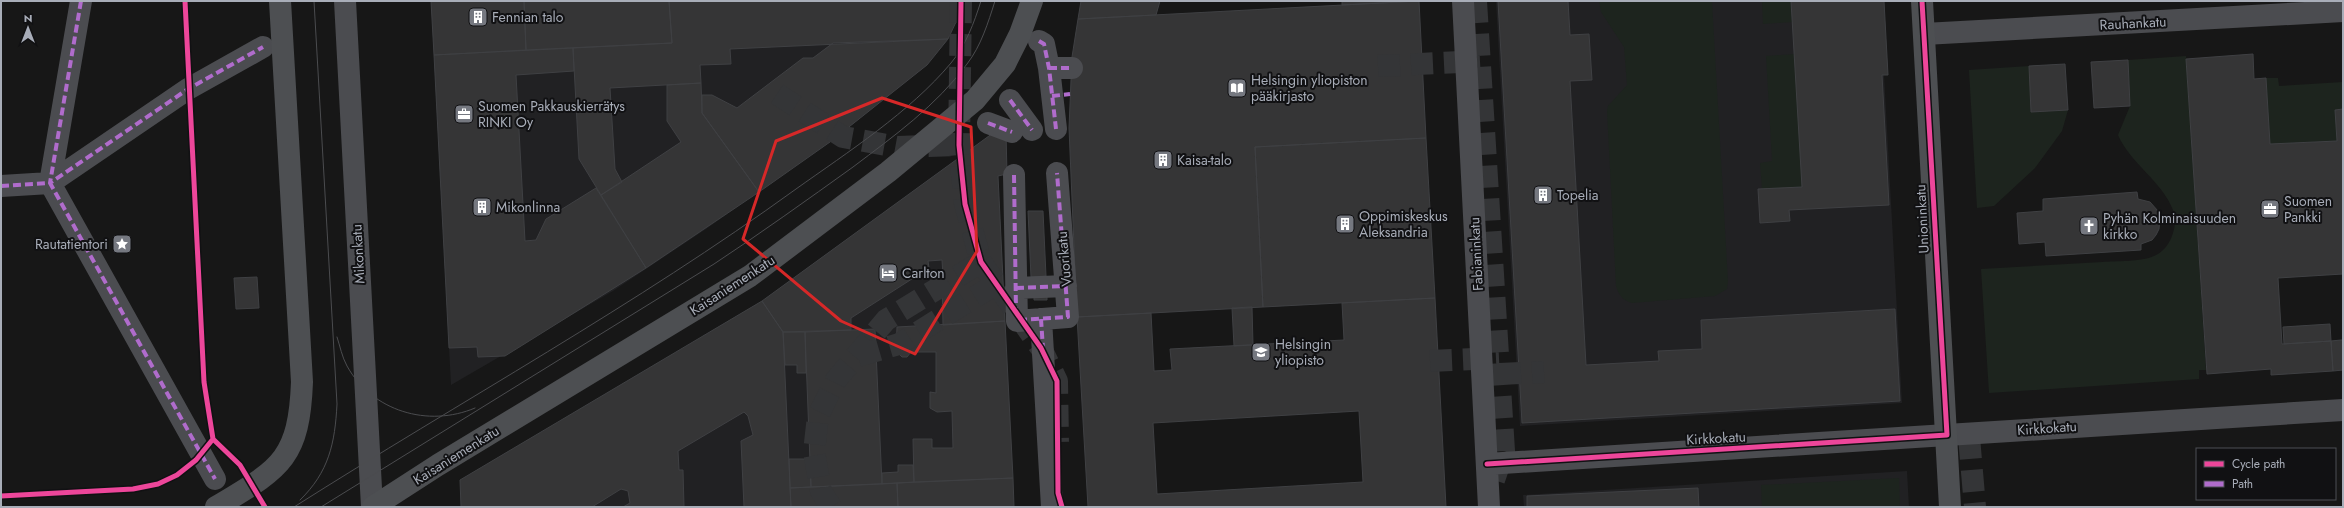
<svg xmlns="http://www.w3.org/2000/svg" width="2344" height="508" font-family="Jost,sans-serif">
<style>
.built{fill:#212123}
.green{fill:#1d241e}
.building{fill:#353536;stroke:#3f4043;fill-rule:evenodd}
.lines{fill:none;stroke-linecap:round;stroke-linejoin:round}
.minor-tunnel{stroke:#343537;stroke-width:22;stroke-dasharray:22 11;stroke-linecap:butt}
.minor{stroke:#4b4c50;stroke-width:22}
.major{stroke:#4d4f52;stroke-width:22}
.tram{stroke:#4b4c4f;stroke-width:1}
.quiet{stroke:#b06ccc;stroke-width:4;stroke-dasharray:8 4;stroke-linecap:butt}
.cycleway-casing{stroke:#111113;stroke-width:8}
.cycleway{stroke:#ed469a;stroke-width:5}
.marked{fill:none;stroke:#d62828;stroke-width:3;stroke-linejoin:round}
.labels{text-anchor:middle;stroke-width:4;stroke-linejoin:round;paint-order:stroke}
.poi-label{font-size:14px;fill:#a8adb8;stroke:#111113;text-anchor:start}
.street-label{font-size:14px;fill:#a8adb8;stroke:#111113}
</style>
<rect width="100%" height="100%" fill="#171717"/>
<!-- built -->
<path class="built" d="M431 1H966L948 39 927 65 830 142 706 229 613 291 451 385Z
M1496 1H1884L1888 75H1884L1902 403 1520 426Z
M993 133 1007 174 998 176 1014 507H461L711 331 762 301Z
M1907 471 1909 507H1524L1523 495Z"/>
<!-- green -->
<path class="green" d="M1599 1H1712L1728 281 1727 289 1715 296 1632 303C1622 300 1619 295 1616 286L1607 111 1608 106 1627 85 1624 47 1601 12Z
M1762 1H1791L1792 22 1763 24Z
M1795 54 1802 187 1762 189 1760 163 1772 161 1766 56Z
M2186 56 2206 370H2199V379L1989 393 1981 269C2022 267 2062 264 2102 262 2116 261 2141 262 2154 256 2170 250 2179 226 2173 210 2162 181 2130 163 2118 135L2130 106 2128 60Z
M2029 66 2031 112 2068 110 2062 131 2035 168 1994 206 1977 208 1969 70Z
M2266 78H2278L2279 86 2343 82V109L2335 110 2337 141 2270 144Z
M1899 478 1900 507H1762L1761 485Z"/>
<!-- building -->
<path class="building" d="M431 1H524L526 50 434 55Z
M524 1H669L672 43 526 50Z
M669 1H966L948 39 730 49 731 64 700 65 701 83 610 88 615 169 622 182 601 195 579 159 573 48 672 43Z
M1081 1H1160L1156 15 1078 19Z
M1342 1H1418L1342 5Z
M1419 1 1426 138 1255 147 1263 307 1077 317 1069 128 1072 57 1078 19Z
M1498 1H1568L1570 35 1589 34 1592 80 1570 81 1586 365 1659 361 1658 351 1702 349 1701 320 1895 309 1900 401 1522 423Z
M1791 1H1884L1888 75H1882L1889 205 1789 210 1790 221 1760 223 1758 189 1802 187Z
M948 39 927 65 830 142 759 192 702 113V95H712L737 108 803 58H813L833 43Z
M573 48 574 71 516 75 525 241 536 240 546 219 596 188 646 268 505 356 478 357 477 347 449 348 434 55Z
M2253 54 2254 79 2266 78 2270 144 2337 141 2335 110 2343 109V274L2278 278 2282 344 2331 341 2333 371 2271 375V369L2207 374 2186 59Z
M2128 60 2130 106 2094 108 2091 62Z
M2065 64 2068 110 2031 112 2029 66Z
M701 83 702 113 759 192 646 268 601 195 681 142 667 121V85Z
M993 133H1006L1007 174 998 176 1005 321 943 325 942 282 938 283 939 276H943L942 260 928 261 929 268 851 318V330L783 332 762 301Z
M1426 138 1435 298 1263 307 1255 147Z
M2137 192 2138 199 2150 202 2158 211 2160 217 2159 229 2156 235 2152 240 2141 244V250L2046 256 2045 242 2019 244 2017 213 2043 211V199Z
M1028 211H1043L1046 276 1031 277Z
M257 277 259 308 236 309 234 278Z
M1034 294H1047V300H1034Z
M1435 298 1446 507H1088L1077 317 1151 313 1154 371 1172 370 1170 349 1344 340 1342 303ZM1359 411 1363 482 1157 494 1153 423Z
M762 301 783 332 791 507H744L741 441 753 435 748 416 744 412 678 451 679 470H683L684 507H623L630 503 628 491 621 489 592 507H461L460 480Z
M1252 307 1253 345 1234 346 1232 308Z
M1005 321 1013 478 914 482 913 439H932V448H953L952 411 937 412 930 408V392L936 393V352H911L907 357H902L896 351 897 327Z
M2330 324 2331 341 2284 344 2283 327Z
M875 329 882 484 811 487 805 332Z
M783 332H805L806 373H797V365H785Z
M2341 340H2343V370L2333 371 2331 341Z
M789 459H810L811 487 790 488Z
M898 465H913L914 482 882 484V473L898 472Z
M1013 478 1014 507H898L897 483Z
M897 483 898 507H791L790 488Z
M1698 488 1699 507H1527V496Z"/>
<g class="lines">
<!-- minor-tunnel -->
<path class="minor-tunnel" d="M961 1 959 145 965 204 981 262 1041 348 1057 381 1058 442
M1476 1 1504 451 1494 480
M1378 66 1480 61
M777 94 843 137 898 147 959 145
M858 356 899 344 996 284
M1430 361 1499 358
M1499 374 1544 372
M1969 437 1975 507
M831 507 821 491 814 452 818 416 836 380 886 320 981 262"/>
<!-- minor -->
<path class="minor" d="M81 1 50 183 188 89 263 47
M345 1 372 507
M1463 1 1489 507
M1924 34 2343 11
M1039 41 1044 44 1049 68 1056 129
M1049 68H1072
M1010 100 1032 130
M988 123 1012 132
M1014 175 1017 321 1068 317 1057 173
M1 186 50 183 215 479
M1016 288 1066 286
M1041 319 1052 507
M1487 464 2343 410"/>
<!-- major -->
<path class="major" d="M1922 1 1950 507
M216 507C279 469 299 461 302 382L280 1
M373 507 438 465 750 276 888 172 975 100 1005 64 1020 34 1032 1"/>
<!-- tram -->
<path class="tram" d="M337 337C340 346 342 357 347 366 372 411 428 428 475 408
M300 500C329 472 335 443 337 404L314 1
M294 507C461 401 636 305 796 189 848 152 910 112 951 63 966 45 974 23 981 1
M321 507 714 264C761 233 807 200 853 167 894 136 936 106 967 64 981 46 988 23 995 1"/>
<!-- quiet -->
<path class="quiet" d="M81 1 50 183 188 89 263 47
M1039 41 1044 44 1049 68 1056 129
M1049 68H1072
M1052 96 1070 94
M1010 100 1032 130
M988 123 1012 132
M1014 175 1016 311
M1 186 50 183 215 479
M1016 288 1066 286
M1041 319 1043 349
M1019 320 1068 317 1057 173"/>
<defs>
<path id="cycleway" d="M185 1 204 382 213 439 240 465 265 507
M961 1 959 145 965 204 981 262 1041 348 1057 381 1058 493 1062 507
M1487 464 1947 435 1922 1
M1 496 133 489 158 484 177 475 196 460 213 439"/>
</defs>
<!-- cycleway casing -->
<use href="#cycleway" class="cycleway-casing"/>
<!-- cycleway -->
<use href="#cycleway" class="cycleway"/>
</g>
<!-- marked area -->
<path class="marked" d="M882 98 971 127 977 251 915 354 841 321 743 239 776 141Z"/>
<!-- icons -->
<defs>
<symbol id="building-square" viewBox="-11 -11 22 22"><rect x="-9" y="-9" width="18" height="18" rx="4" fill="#757880" stroke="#111113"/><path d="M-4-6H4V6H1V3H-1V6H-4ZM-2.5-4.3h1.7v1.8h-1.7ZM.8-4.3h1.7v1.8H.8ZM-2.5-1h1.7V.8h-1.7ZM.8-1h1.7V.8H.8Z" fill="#fff"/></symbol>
<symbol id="library-square" viewBox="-11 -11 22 22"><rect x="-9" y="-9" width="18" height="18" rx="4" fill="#757880" stroke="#111113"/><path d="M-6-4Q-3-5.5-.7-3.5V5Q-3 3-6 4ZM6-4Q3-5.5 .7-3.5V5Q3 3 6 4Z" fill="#fff"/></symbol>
<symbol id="office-square" viewBox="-11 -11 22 22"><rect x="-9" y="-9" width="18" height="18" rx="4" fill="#757880" stroke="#111113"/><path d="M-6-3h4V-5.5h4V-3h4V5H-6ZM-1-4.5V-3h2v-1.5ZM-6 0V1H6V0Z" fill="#fff"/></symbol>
<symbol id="church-square" viewBox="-11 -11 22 22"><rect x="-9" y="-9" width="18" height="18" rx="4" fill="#757880" stroke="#111113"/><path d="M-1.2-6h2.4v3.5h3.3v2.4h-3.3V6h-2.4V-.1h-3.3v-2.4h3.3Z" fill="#fff"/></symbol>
<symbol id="sight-square" viewBox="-11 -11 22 22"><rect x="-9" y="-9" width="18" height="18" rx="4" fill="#757880" stroke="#111113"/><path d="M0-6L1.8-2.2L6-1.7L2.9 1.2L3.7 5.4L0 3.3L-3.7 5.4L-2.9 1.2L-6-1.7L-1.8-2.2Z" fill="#fff"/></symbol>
<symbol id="hotel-square" viewBox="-11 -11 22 22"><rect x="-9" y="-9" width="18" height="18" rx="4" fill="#757880" stroke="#111113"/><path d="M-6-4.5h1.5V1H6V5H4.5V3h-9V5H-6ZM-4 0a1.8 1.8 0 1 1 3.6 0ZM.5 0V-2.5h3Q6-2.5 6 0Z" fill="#fff"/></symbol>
<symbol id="university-square" viewBox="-11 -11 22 22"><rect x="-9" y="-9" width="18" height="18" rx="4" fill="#757880" stroke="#111113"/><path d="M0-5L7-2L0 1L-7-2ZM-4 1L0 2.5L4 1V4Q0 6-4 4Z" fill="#fff"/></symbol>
</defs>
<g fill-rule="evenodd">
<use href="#building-square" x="467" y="6" width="22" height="22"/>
<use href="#library-square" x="1226" y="77" width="22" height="22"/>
<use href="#office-square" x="453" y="103" width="22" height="22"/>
<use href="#building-square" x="1152" y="149" width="22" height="22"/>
<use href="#building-square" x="1532" y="184" width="22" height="22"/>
<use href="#building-square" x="471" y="196" width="22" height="22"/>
<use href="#office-square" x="2259" y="198" width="22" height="22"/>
<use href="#building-square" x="1334" y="213" width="22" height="22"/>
<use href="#church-square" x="2078" y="215" width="22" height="22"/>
<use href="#sight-square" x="111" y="233" width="22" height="22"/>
<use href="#hotel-square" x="877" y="262" width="22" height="22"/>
<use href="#university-square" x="1250" y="341" width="22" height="22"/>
</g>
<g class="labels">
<!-- poi labels -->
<g class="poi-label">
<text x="492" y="22">Fennian talo</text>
<text x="1251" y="85">Helsingin yliopiston<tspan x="1251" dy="16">pääkirjasto</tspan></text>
<text x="478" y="111">Suomen Pakkauskierrätys<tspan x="478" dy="16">RINKI Oy</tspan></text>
<text x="1177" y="165">Kaisa-talo</text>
<text x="1557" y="200">Topelia</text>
<text x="2284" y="206">Suomen<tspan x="2284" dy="16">Pankki</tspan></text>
<text x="496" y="212">Mikonlinna</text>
<text x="1359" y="221">Oppimiskeskus<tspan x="1359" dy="16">Aleksandria</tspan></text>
<text x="2103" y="223">Pyhän Kolminaisuuden<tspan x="2103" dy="16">kirkko</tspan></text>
<text x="108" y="249" text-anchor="end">Rautatientori</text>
<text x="902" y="278">Carlton</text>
<text x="1275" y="349">Helsingin<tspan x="1275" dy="16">yliopisto</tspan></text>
</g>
<!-- street labels -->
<g class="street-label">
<text transform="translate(2133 23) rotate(-3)" y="5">Rauhankatu</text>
<text transform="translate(1922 219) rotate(-93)" y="5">Unioninkatu</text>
<text transform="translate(358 254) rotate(-93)" y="5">Mikonkatu</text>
<text transform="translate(1476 254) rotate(-93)" y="5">Fabianinkatu</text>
<text transform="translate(1064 259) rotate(-95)" y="5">Vuorikatu</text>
<text transform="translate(732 285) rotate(-33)" y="5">Kaisaniemenkatu</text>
<text transform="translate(2047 428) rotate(-4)" y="5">Kirkkokatu</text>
<text transform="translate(1716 438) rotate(-3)" y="5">Kirkkokatu</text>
<text transform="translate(456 455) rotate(-32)" y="5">Kaisaniemenkatu</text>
</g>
</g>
<!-- border -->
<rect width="2344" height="508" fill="none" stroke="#a8adb8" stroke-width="4"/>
<!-- legend -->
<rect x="2196" y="448" width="140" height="52" fill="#111113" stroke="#4d4f55"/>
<rect x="2204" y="461" width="20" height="6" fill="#ed469a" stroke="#4d4f55"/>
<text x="2232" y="468" font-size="12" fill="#a8adb8">Cycle path</text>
<rect x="2204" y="481" width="20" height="6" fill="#b06ccc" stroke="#4d4f55"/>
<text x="2232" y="488" font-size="12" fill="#a8adb8">Path</text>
<!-- north arrow -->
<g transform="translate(28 28)" stroke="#111113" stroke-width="3" paint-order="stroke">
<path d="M0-3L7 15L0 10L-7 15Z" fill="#a8adb8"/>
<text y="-6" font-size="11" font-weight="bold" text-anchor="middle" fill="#a8adb8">N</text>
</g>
</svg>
